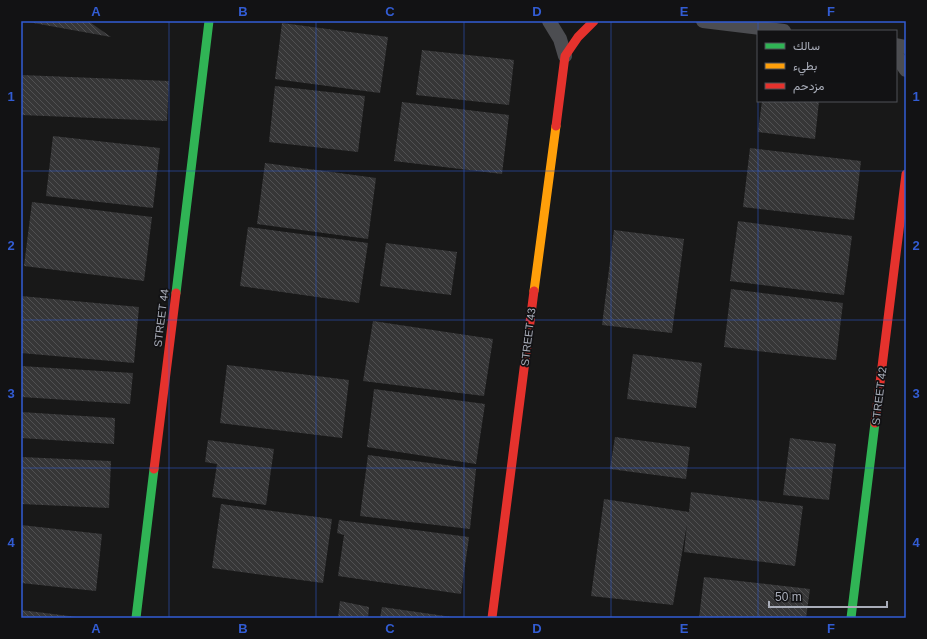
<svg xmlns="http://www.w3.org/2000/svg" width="927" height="639" font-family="Helvetica,Vazirmatn,sans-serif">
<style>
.building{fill:url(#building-back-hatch)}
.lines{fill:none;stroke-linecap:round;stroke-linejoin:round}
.street{stroke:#4c4d51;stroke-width:14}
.fast{stroke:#30b455;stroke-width:9}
.slow{stroke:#ff9f0a;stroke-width:9}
.jam{stroke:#e5322d;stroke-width:9}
.grid{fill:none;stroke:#325cd3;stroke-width:1;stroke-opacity:0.55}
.labels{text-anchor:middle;stroke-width:3.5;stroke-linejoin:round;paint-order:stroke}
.street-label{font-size:11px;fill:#a9adb9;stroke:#121214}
.neatline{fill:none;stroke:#325cd3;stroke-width:1.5}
.grid-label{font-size:13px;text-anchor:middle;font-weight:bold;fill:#325cd3}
</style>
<defs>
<pattern id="building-back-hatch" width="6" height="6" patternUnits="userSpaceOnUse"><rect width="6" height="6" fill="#363637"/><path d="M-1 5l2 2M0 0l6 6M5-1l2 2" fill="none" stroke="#505052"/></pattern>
</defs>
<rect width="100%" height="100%" fill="#181818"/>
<!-- building -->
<path class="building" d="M28 21H88L111 37 28 22Z
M282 23 388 37 380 93 275 79Z
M422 50 514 60 509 105 416 95Z
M21 75 169 81 167 121 21 115Z
M275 86 365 96 358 152 269 142Z
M762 101H819L815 139 758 132Z
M402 102 509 115 502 174 394 161Z
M53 136 160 148 153 208 46 196Z
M750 148 861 161 854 220 743 207Z
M265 163 376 178 368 239 257 224Z
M32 202 152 217 144 281 24 266Z
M738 221 852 236 844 295 730 281Z
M248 227 368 243 359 303 240 286Z
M614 230 684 239 672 333 602 325Z
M386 243 457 252 451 295 380 286Z
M731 289 843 303 836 360 724 347Z
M21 296 139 307 134 363 21 353Z
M373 321 493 339 484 396 363 381Z
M633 354 702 363 696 408 627 399Z
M227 365 349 380 342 438 220 423Z
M21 366 133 373 130 404 21 397Z
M374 389 485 404 476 464 367 447Z
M21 412 115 418 114 444 21 438Z
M615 437 690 447 686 479 610 469Z
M790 438 836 444 829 500 783 495Z
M208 440 274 449 266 505 212 497 217 464 205 462Z
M368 455 476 469 470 529 360 516Z
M21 457 111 461 109 508 21 504Z
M691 492 803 506 795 566 684 552 687 524 673 605 591 596 604 499 689 512Z
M221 504 332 519 323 583 212 568Z
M339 520 469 537 461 594 338 576 344 535 337 533Z
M21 525 102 534 96 591 21 583Z
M704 577 810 589 806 618H699Z
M340 601 369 607 368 618H338Z
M382 607 452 617 451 618H380Z
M21 610 77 617V618H21Z"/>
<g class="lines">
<!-- street -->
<path class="street" d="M549 21 560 39 565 56
M703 21 784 31
M896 45 906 47
M896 55 906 70"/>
<!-- fast -->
<path class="fast" d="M176 293 209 21
M136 618 154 469
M851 618 875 423"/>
<!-- slow -->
<path class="slow" d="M534 291 556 126"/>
<!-- jam -->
<path class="jam" d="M556 126 565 56 578 37 594 21
M875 423 906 174
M154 469 176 293
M492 618 534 291"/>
</g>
<!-- grid -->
<path class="grid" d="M169 21V618M316 21V618M464 21V618M611 21V618M758 21V618M21 171H906M21 320H906M21 468H906"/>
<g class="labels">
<!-- street labels -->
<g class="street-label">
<text transform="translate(161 318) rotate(-83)" y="4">STREET 44</text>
<text transform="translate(528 337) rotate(-83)" y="4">STREET 43</text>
<text transform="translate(879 396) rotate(-83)" y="4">STREET 42</text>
</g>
</g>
<!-- border -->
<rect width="927" height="639" fill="none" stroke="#121214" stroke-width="44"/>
<!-- legend -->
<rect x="757" y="30" width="140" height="72" fill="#121214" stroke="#4e5056"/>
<rect x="765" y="43" width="20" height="6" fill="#30b455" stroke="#4e5056"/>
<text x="793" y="50" font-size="12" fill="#a9adb9">سالك</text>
<rect x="765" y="63" width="20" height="6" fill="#ff9f0a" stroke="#4e5056"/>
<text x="793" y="70" font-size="12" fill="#a9adb9">بطيء</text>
<rect x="765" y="83" width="20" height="6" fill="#e5322d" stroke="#4e5056"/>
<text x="793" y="90" font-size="12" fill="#a9adb9">مزدحم</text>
<!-- scale -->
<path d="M769 601v6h118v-6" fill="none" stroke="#a9adb9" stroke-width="2"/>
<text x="775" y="601" font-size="12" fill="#a9adb9" stroke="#121214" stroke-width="3" paint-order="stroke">50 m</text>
<rect x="22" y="22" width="883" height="595" class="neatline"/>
<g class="grid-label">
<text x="96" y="16">A</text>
<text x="243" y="16">B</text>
<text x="390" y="16">C</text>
<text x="537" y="16">D</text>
<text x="684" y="16">E</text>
<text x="831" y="16">F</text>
<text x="11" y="101">1</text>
<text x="916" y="101">1</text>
<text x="11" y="250">2</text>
<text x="916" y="250">2</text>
<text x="11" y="398">3</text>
<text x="916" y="398">3</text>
<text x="11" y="547">4</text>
<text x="916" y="547">4</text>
<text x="96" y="633">A</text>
<text x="243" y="633">B</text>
<text x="390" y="633">C</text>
<text x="537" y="633">D</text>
<text x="684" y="633">E</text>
<text x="831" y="633">F</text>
</g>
</svg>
